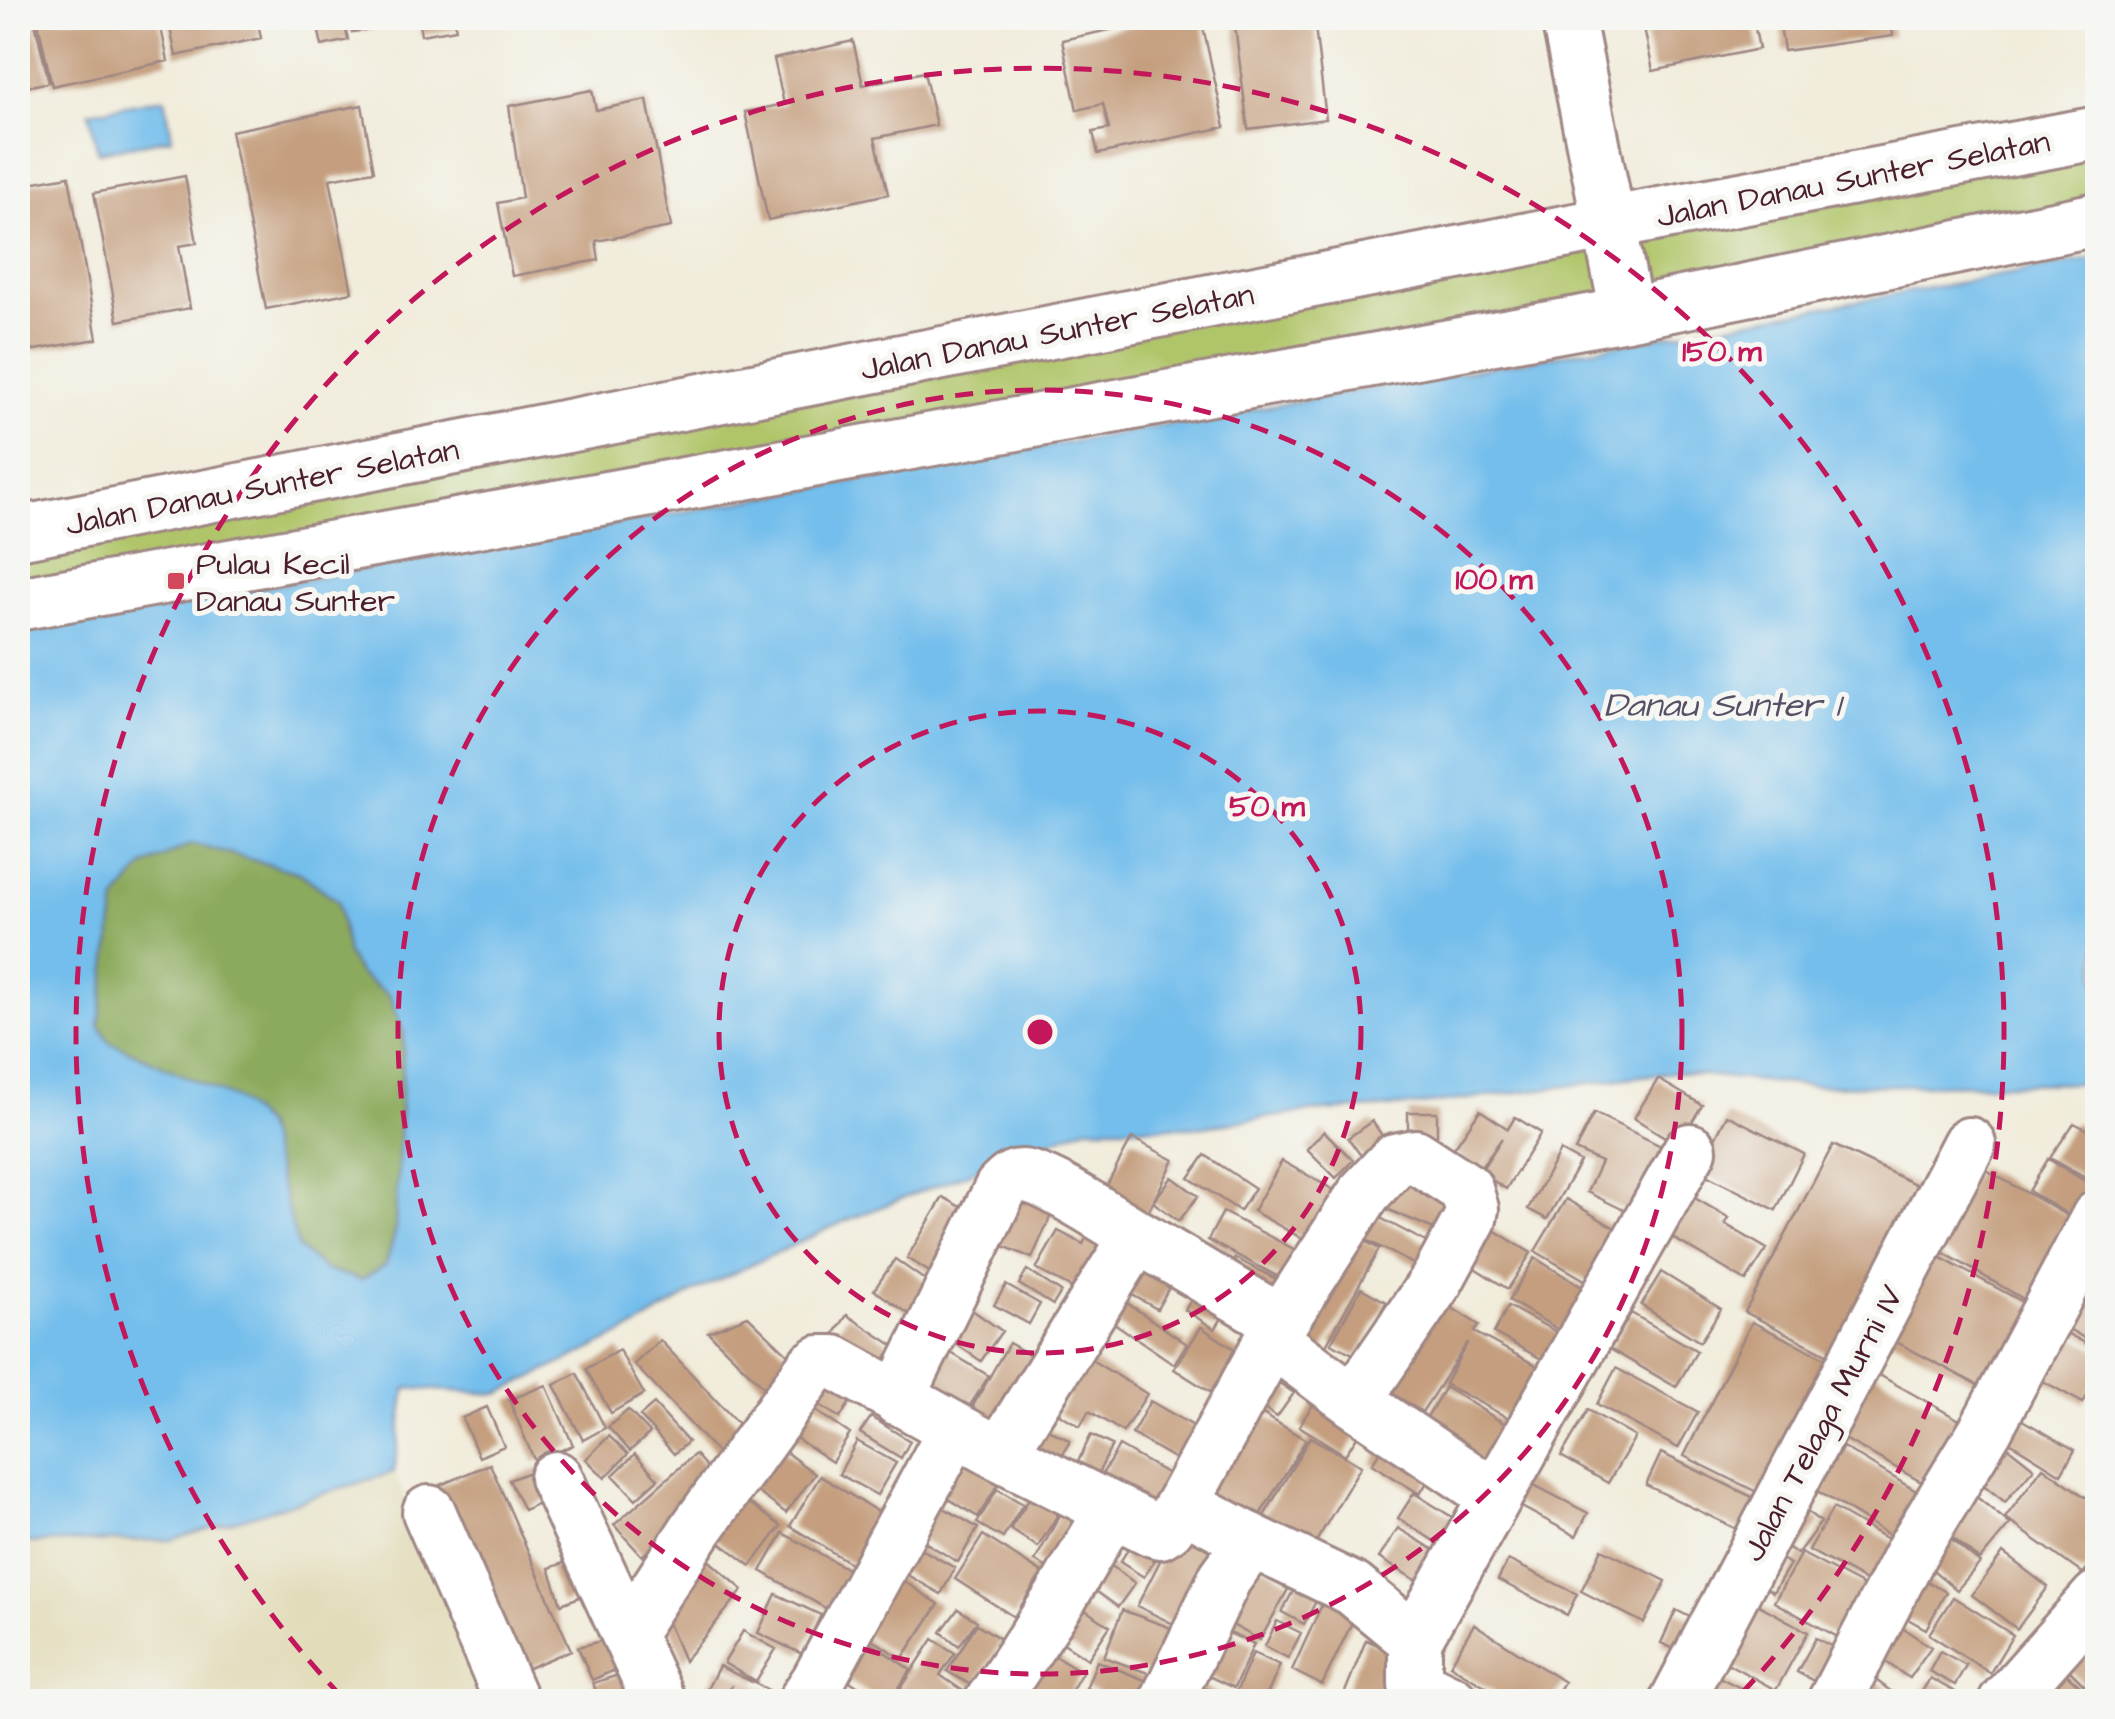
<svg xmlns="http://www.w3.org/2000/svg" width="2115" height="1719" font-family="'Architects Daughter',sans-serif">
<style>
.built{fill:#e2dcba}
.green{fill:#b0c569;stroke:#7d724a;stroke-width:2.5}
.forest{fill:#8caa5d;stroke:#6b6444;stroke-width:2.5}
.water{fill:#73beec;stroke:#5e6e8c;stroke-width:2.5;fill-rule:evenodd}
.building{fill:#c49e7e}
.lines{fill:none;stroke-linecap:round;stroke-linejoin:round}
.minor-casing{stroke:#9e8683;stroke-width:58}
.minor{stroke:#fff;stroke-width:52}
.ring{fill:none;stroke:#c2185b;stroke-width:5;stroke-dasharray:18 12}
.poi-dot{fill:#d1495b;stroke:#f6f6f2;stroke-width:4}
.labels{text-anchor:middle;stroke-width:10;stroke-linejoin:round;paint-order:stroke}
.street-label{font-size:32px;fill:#4a1f2b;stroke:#f6f6f2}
.poi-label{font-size:32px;fill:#4a1f2b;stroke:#f6f6f2;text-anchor:start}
.water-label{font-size:35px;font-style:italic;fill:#564f65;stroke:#f6f6f2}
.centre{fill:#c2185b;stroke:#f6f6f2;stroke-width:5}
.ring-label{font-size:30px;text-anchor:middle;font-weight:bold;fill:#c2185b;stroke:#f6f6f2;stroke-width:10;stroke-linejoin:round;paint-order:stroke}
</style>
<rect width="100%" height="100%" fill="#f6f6f2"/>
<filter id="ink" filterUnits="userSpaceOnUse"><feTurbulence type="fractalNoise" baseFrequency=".01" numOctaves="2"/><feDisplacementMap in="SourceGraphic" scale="20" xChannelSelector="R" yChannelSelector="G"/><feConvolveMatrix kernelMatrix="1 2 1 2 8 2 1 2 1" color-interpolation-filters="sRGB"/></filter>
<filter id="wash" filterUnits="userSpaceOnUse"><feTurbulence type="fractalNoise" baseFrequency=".0048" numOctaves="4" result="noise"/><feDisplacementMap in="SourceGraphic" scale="40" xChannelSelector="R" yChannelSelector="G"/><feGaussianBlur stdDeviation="2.25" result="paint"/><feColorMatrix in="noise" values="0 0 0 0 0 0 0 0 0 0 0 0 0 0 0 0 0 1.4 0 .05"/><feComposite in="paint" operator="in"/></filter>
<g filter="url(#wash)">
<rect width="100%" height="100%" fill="#f1ecdb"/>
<!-- built -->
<path class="built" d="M394 1472 499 1701 18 1702V1543L172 1540Z"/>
<!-- green -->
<path class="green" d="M2097 132V219L18 604V533Z"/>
<!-- forest -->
<path class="forest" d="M192 843 300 873 338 901 347 954 359 974 390 996 404 1034 395 1233 386 1265 362 1280 325 1270 298 1248 264 1125 109 1042 99 1025 116 900 144 866Z"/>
<!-- water -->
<path class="water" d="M165 98 172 138 98 152 89 112Z
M2097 258V1083L1810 1086 1673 1072 1413 1106 1307 1112 1199 1127H1086L845 1221 695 1291 637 1327 498 1394 406 1388 394 1472 172 1540 18 1543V631ZM192 843 300 873 338 901 347 954 359 974 390 996 404 1034 395 1233 386 1265 361 1280 325 1270 298 1248 264 1125 236 1099 109 1042 99 1025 116 900 144 866Z"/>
<g id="blocks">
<!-- building -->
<path class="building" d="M18 18H34L49 82 18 89Z
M37 18H159L168 61 52 86Z
M168 18H257L261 38 176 56Z
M316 18H343L348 40 322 46Z
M350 18H403L404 24 352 32Z
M418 18H454L456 29 421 35Z
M1166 18H1201L1225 127 1098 154 1093 132 1109 129 1103 104 1077 110 1062 40Z
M1234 18H1314L1326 119 1248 129Z
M1642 18H1753L1759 49 1653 71Z
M1779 18H1891L1893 36 1784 51Z
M853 41 863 85 924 72 936 125 875 138 888 194 768 220 745 112 784 104 774 59Z
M592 90 596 110 647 100 671 227 596 241 599 260 512 276 498 203 522 198 509 106Z
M362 105 374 171 330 179 352 292 266 309 231 131Z
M69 176 97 339 18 353V185Z
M185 176 197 243 179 246 190 308 118 321 94 193Z
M1658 1079 1702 1105 1678 1145 1634 1118Z
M1480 1110 1508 1129 1515 1117 1541 1133 1506 1189 1480 1172 1502 1138 1479 1170 1452 1151Z
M1408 1112H1437V1153H1408Z
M1594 1113 1675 1153 1634 1215 1587 1192 1601 1162 1575 1150Z
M1727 1115 1804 1154 1776 1210 1698 1171Z
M1372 1121 1396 1156 1373 1172 1348 1138Z
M2074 1123 2098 1135V1185L2050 1158Z
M1324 1131 1353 1160 1336 1178 1307 1149Z
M1132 1138 1174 1160 1139 1230 1095 1208Z
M1833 1145 1932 1192 1846 1364 1745 1312Z
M1560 1151 1580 1162 1547 1219 1528 1209Z
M1205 1155 1255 1188 1240 1211 1189 1178Z
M2048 1159 2095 1187 2076 1219 2029 1191Z
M1282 1161 1341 1194 1312 1244 1253 1211Z
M1979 1166 2082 1224 2034 1305 1932 1246Z
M1396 1174 1457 1199 1443 1233 1382 1207Z
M1172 1177 1198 1196 1179 1221 1153 1202Z
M1012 1187 1055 1206 1032 1258 989 1240Z
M943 1197 983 1220 946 1282 907 1258Z
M1693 1197 1729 1218 1725 1224 1767 1249 1746 1281 1668 1235Z
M1566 1199 1633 1239 1602 1290 1535 1251Z
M1360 1207 1433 1246 1421 1268 1348 1230Z
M1223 1212 1309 1257 1294 1285 1208 1240Z
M1476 1219 1531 1253 1508 1289 1454 1255Z
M1096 1220 1127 1236 1093 1299 1036 1269 1058 1231 1083 1244Z
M1347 1231 1379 1249 1316 1363 1283 1345Z
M1138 1246 1179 1270 1157 1309 1115 1285Z
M1932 1253 2036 1309 1991 1392 1887 1337Z
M1235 1258 1284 1283 1271 1309 1222 1284Z
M1535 1258 1598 1297 1572 1338 1509 1300Z
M895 1259 946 1295 925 1325 874 1290Z
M1027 1270 1061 1292 1053 1305 1019 1284Z
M2098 1271V1346L2055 1321Z
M1661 1272 1721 1309 1700 1342 1641 1305Z
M1006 1285 1040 1304 1029 1324 994 1305Z
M1361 1288 1386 1302 1357 1356 1331 1343Z
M1198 1289 1228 1309 1215 1329 1185 1310Z
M1108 1290 1187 1344 1174 1364 1095 1310Z
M1433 1296 1479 1325 1474 1332 1543 1369 1514 1421 1445 1384 1468 1342 1422 1412 1376 1383Z
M955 1298 1002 1331 981 1361 934 1329Z
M1508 1306 1575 1342 1560 1369 1494 1333Z
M1631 1313 1697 1351 1676 1387 1610 1349Z
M847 1315 894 1346 879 1368 833 1336Z
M748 1316 802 1368 773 1396 708 1332Z
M1752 1322 1835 1363 1767 1497 1684 1456Z
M2050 1324 2098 1350V1376L2083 1403 2025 1371Z
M1201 1327 1257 1364 1231 1405 1174 1369Z
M660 1340 755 1442 729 1465 634 1364Z
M933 1342 989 1376 967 1410 910 1376Z
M1009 1343 1048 1365 1004 1440 966 1418Z
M1072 1348 1147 1394 1123 1432 1089 1411 1080 1426 1058 1413 1068 1397 1048 1386Z
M619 1350 644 1394 611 1413 586 1369Z
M826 1367 859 1388 840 1418 806 1396Z
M1616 1368 1698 1412 1678 1448 1597 1404Z
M1872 1371 1970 1426 1934 1489 1836 1434Z
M577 1373 605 1428 583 1440 554 1385Z
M1266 1374 1294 1393 1277 1417 1249 1398Z
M546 1385 573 1445 535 1462 509 1400Z
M1445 1387 1521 1434 1498 1472 1422 1425Z
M797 1398 850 1434 832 1462 778 1426Z
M1150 1401 1202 1431 1184 1464 1132 1434Z
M1314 1403 1360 1432 1345 1455 1299 1426Z
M654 1404 688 1442 674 1454 640 1416Z
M1246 1404 1306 1440 1255 1523 1195 1486Z
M487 1407 504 1446 479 1457 462 1418Z
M628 1410 650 1433 630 1451 608 1427Z
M1588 1410 1635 1437 1608 1483 1561 1456Z
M1056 1413 1048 1429 1070 1441 1058 1464 1017 1442Z
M871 1417 910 1441 901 1458 860 1433Z
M2022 1420 2075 1450 2061 1474 2008 1441Z
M1391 1432 1439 1462 1420 1494 1372 1464Z
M1091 1435 1112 1445 1093 1484 1072 1474Z
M609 1436 628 1454 605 1478 586 1459Z
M1310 1437 1361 1466 1304 1562 1254 1533Z
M768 1439 815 1474 786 1513 738 1478Z
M961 1440 1008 1469 978 1517 930 1487Z
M857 1441 896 1463 877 1495 839 1474Z
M2005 1445 2034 1468 2005 1502 1976 1479Z
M1119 1446 1182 1482 1162 1518 1098 1481Z
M1843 1447 1934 1502 1906 1545 1816 1490Z
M1661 1453 1771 1506 1755 1538 1646 1485Z
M635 1454 658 1479 636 1499 613 1475Z
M695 1454 723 1486 642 1556 614 1525Z
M490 1464 571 1650 512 1675 431 1489Z
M2043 1467 2098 1506V1553L2083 1574 2005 1518Z
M537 1469 555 1495 524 1510 509 1480Z
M1513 1474 1588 1513 1576 1536 1501 1496Z
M820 1476 886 1517 855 1566 790 1526Z
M997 1489 1023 1504 1003 1538 977 1523Z
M733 1491 781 1526 751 1566 704 1530Z
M1034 1491 1062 1508 1038 1547 1010 1529Z
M1072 1492 1103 1509 1066 1578 1035 1561Z
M1414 1493 1474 1531 1458 1556 1398 1518Z
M1973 1494 2010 1524 1980 1560 1943 1530Z
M925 1497 978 1528 958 1562 906 1531Z
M1795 1503 1821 1522 1797 1554 1772 1535Z
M1833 1508 1905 1549 1882 1590 1809 1550Z
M1182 1518 1230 1543 1186 1630 1137 1606Z
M1398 1528 1454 1562 1436 1592 1379 1558Z
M783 1533 849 1570 827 1609 761 1571Z
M1138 1533 1162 1548 1144 1577 1120 1562Z
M1944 1534 1980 1563 1957 1590 1922 1561Z
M983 1535 1042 1573 1014 1617 955 1579Z
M902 1538 955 1568 941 1594 888 1564Z
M1762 1547 1790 1564 1773 1592 1745 1575Z
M1602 1549 1666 1581 1644 1623 1581 1591Z
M699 1552 743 1590 684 1661 663 1611Z
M1801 1553 1884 1597 1856 1647 1774 1602Z
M2003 1553 2048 1587 2017 1629 1972 1595Z
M1247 1558 1292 1582 1260 1640 1216 1616Z
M1508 1560 1577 1594 1567 1615 1498 1580Z
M570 1561 601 1589 561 1604 549 1568Z
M1110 1565 1135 1583 1118 1607 1075 1576 1105 1572Z
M1304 1570 1326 1582 1304 1624 1282 1612Z
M891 1573 939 1604 902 1659 854 1627Z
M1918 1576 1946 1592 1926 1629 1897 1613Z
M776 1594 821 1615 802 1654 758 1633Z
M1326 1596 1358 1610 1322 1685 1292 1670Z
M1953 1597 2013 1635 1990 1673 1929 1634Z
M1066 1598 1110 1626 1088 1659 1045 1631Z
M1757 1604 1808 1632 1776 1690 1725 1662Z
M958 1609 977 1621 959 1646 941 1632Z
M1122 1610 1182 1632 1164 1679 1104 1657Z
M1676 1610 1708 1626 1693 1658 1661 1643Z
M1277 1621 1301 1633 1288 1658 1265 1646Z
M1892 1621 1931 1647 1909 1678 1870 1651Z
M977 1624 1002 1640 974 1687 947 1671Z
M1209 1624 1254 1644 1234 1688 1189 1667Z
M1474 1624 1564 1682 1552 1702H1503L1493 1695 1495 1692 1450 1665Z
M743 1631 776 1649 756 1682 724 1663Z
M854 1631 911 1670 889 1702H881L829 1667Z
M2070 1633 2098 1661V1699L2051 1652Z
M620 1636 630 1663 592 1680 578 1647Z
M1816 1638 1854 1658 1836 1693 1797 1672Z
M933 1639 955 1653 940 1675 979 1702H892Z
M1366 1640 1415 1660 1398 1702H1341Z
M1036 1644 1082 1672 1065 1702H1046L1013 1682Z
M1940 1651 1966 1665 1955 1685 1929 1671Z
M1253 1653 1280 1665 1264 1702H1251L1235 1695Z
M2049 1658 2097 1702H2010Z
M1097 1661 1160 1686 1154 1702H1119L1086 1688Z
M719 1666 777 1694 773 1702H725L732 1685 723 1702 704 1695Z
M631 1671 645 1702H600L593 1683Z
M1868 1674 1905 1702H1848Z
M1719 1677 1768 1702H1707Z
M1930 1678 1973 1702H1916Z
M1193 1683 1234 1702H1184Z"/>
</g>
</g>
<g filter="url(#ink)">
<use href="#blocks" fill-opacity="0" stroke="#9e8683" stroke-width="2.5"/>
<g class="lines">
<defs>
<path id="minor" d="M1568 18 1627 314
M18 533 1611 223 2098 133
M18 604 1627 314 2098 219
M898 1399 1001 1188C1007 1182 1012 1176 1021 1176 1044 1175 1113 1223 1137 1236
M1354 1401 1495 1496
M1000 1454 1137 1236 1281 1322 1365 1192 1395 1160 1415 1156 1466 1189 1472 1209 1470 1219 1437 1280 1354 1401 1272 1340
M556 1478 659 1702
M1182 1504 1281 1322
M429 1512 512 1702
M628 1633 697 1528 813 1367 820 1362H834L1000 1454 1153 1530 1160 1532 1168 1527 1182 1504 1252 1541
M1415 1640 1690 1150
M804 1702 818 1681 955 1429
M991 1702 1061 1597 1112 1510
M1166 1702 1225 1578 1252 1541 1353 1589 1415 1640V1684L1452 1702
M1676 1702 1969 1144
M1834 1702 1912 1551 1986 1429 2098 1217
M2005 1702 2098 1597"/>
</defs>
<!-- minor casing -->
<use href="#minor" class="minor-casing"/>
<!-- minor -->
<use href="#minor" class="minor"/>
</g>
</g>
<!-- distance rings -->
<g class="ring">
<circle cx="1040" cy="1032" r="321"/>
<circle cx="1040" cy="1032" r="642"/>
<path d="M341 1696A964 964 0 1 1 1739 1696"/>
</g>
<!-- markers -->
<rect class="poi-dot" x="166" y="571" width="20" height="20" rx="5"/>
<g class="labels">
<!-- street labels -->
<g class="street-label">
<text transform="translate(1853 178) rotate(-11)" y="11">Jalan Danau Sunter Selatan</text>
<text transform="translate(1057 331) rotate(-11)" y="11">Jalan Danau Sunter Selatan</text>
<text transform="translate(262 486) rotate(-11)" y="11">Jalan Danau Sunter Selatan</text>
<text transform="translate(1822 1423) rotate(-62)" y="11">Jalan Telaga Murni IV</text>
</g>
<!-- poi labels -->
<g class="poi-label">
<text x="196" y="574">Pulau Kecil<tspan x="196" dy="37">Danau Sunter</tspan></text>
</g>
<!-- water labels -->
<g class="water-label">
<text x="1722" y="716">Danau Sunter 1</text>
</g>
</g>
<circle cx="1040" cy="1032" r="15" class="centre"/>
<g class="ring-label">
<text x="1722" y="361">150 m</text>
<text x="1494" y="589">100 m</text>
<text x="1267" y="816">50 m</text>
</g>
<!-- margin -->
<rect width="2115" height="1719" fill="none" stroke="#f6f6f2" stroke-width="60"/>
</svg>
